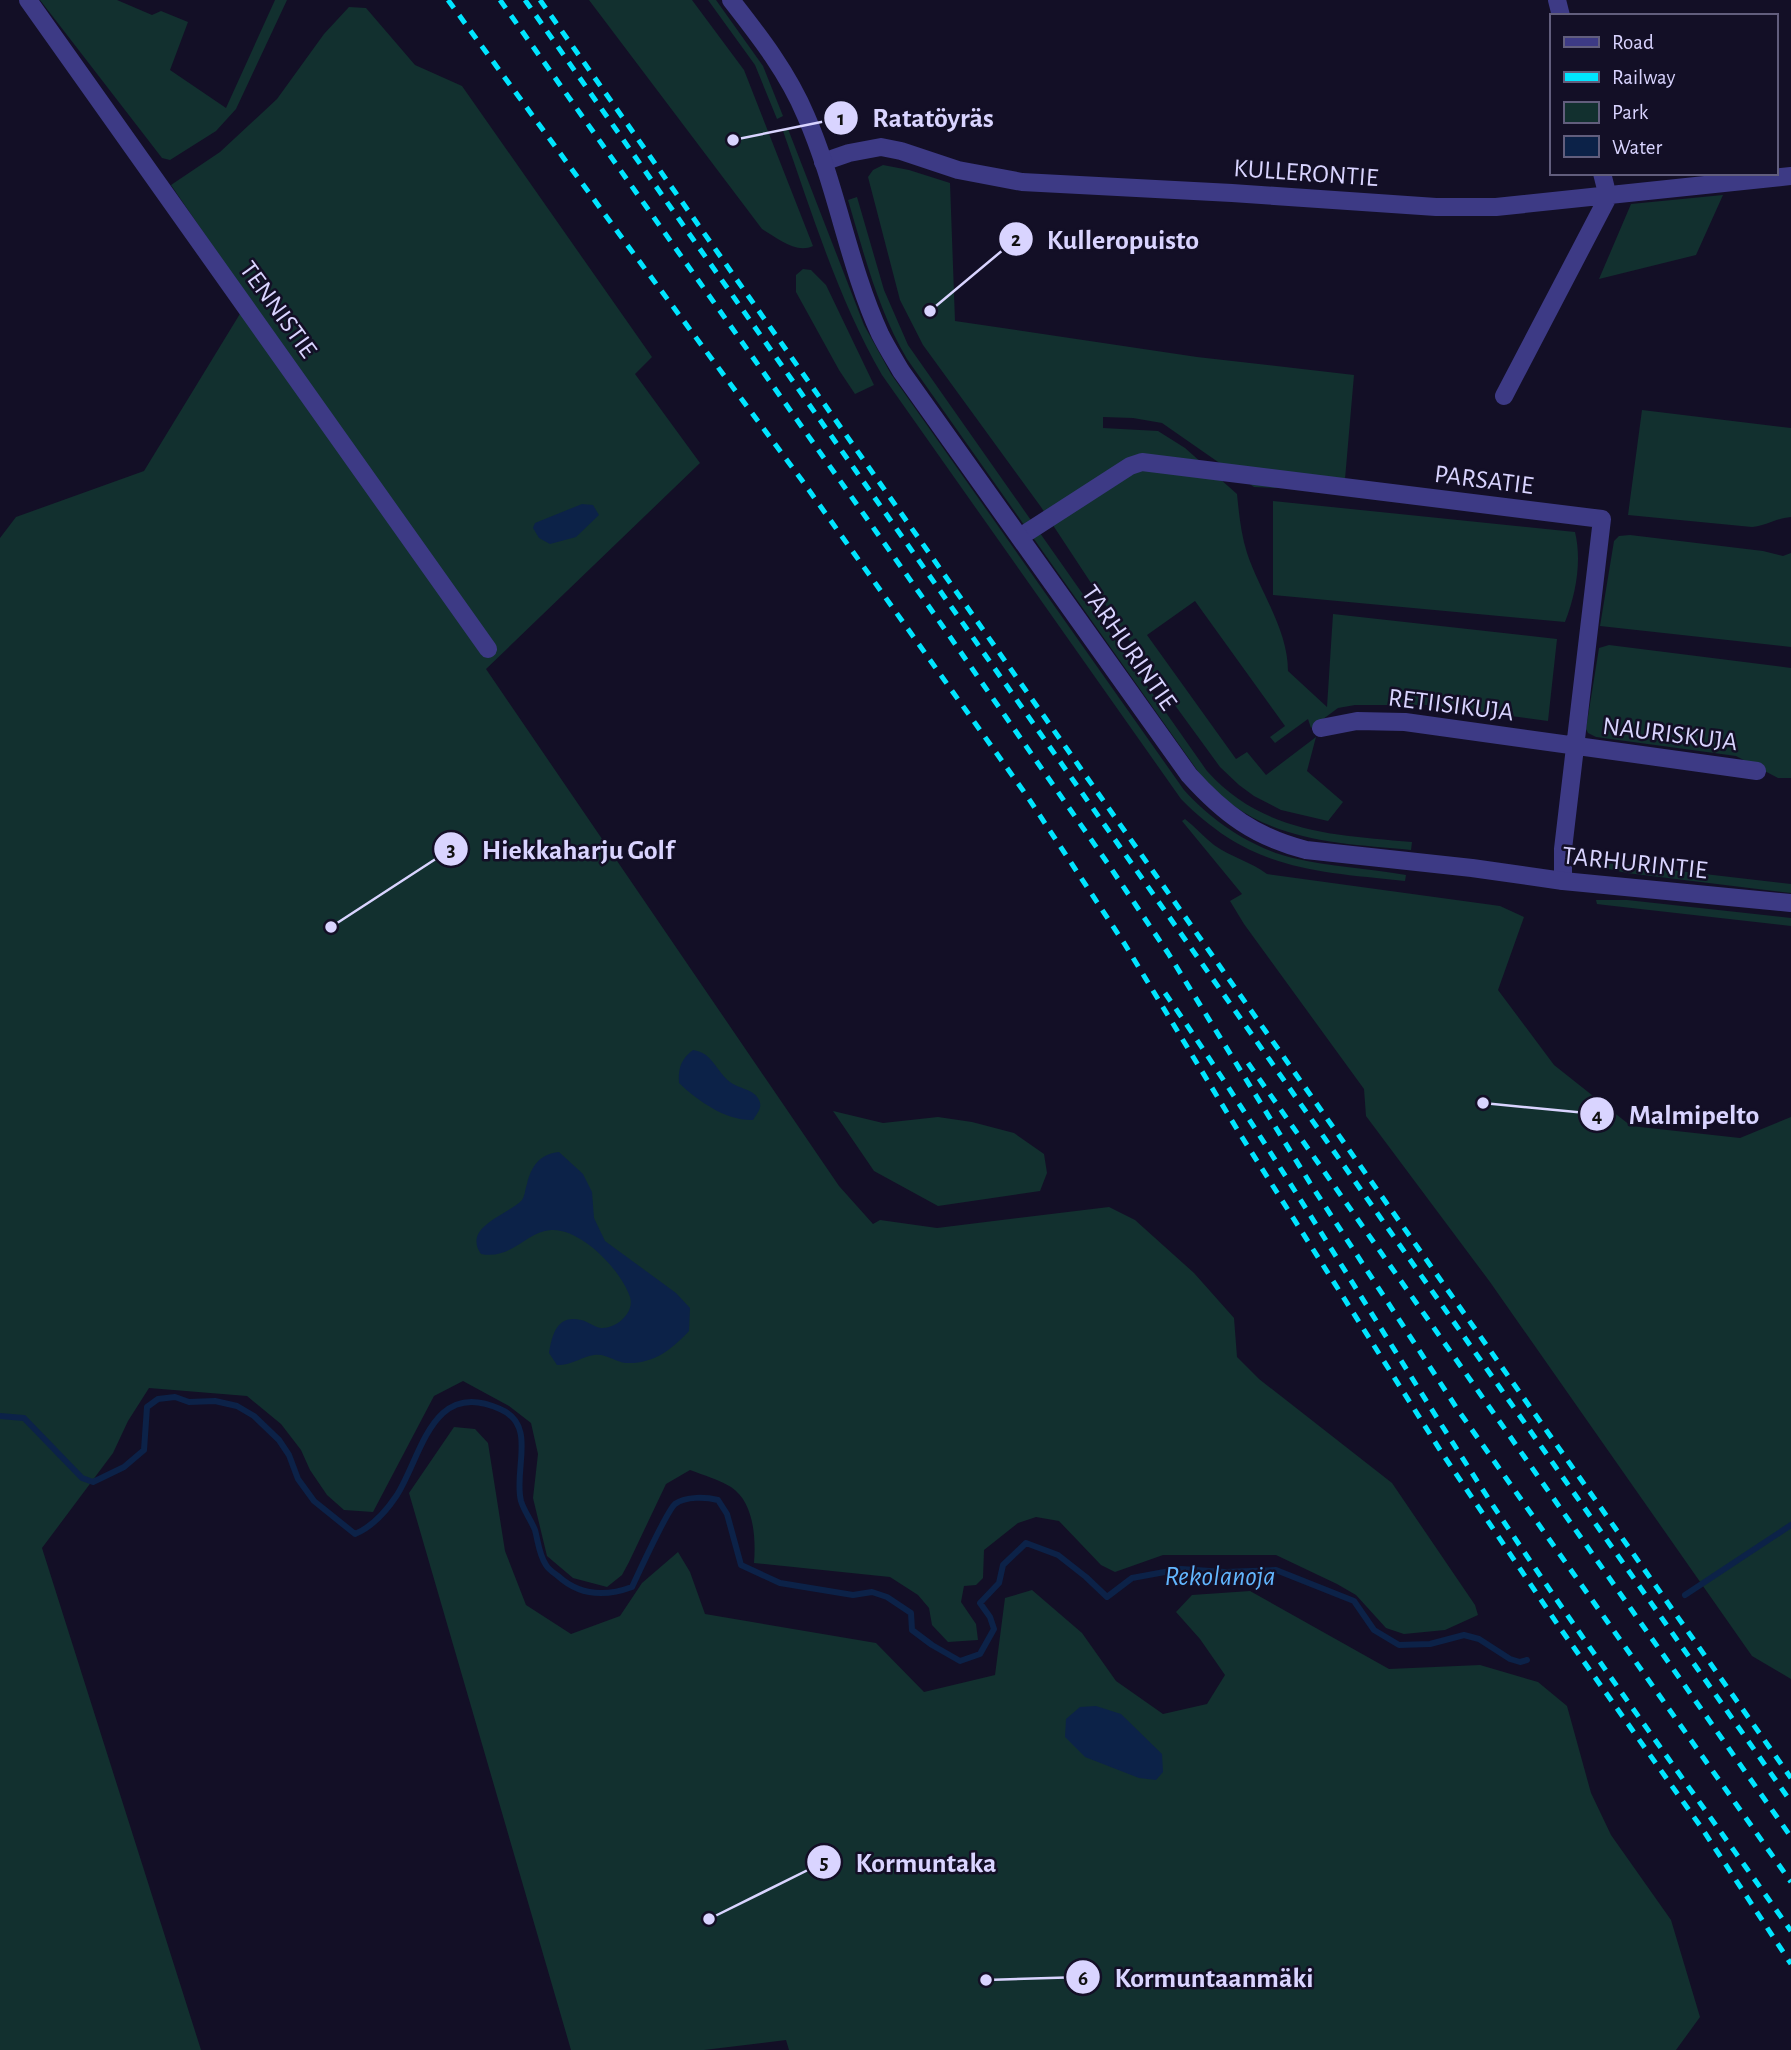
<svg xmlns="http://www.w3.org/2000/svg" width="1791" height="2050" font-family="'Alegreya Sans',sans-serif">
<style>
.green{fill:#12302f}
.water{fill:#0c2248}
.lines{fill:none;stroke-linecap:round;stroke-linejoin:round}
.stream{stroke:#0c2248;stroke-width:6}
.minor{stroke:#3d3a85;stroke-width:18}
.tertiary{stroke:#3d3a85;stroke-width:18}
.rail{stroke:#00e5ff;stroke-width:5;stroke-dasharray:10 9;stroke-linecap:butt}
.labels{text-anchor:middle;stroke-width:5;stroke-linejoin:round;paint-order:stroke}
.street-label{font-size:26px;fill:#d9d4ff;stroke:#130f26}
.water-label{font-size:28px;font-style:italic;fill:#62b6ff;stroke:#130f26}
.leader{fill:none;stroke:#d9d4ff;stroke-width:2.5}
.callout-dot{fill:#d9d4ff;stroke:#130f26;stroke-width:2.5}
.mark-label{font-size:21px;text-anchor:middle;font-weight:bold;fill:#111}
.callout-label{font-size:28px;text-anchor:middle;font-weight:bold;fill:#d9d4ff;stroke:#130f26;stroke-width:5;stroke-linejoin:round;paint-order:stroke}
</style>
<rect width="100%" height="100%" fill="#130f26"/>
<!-- green -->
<path class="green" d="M40 0H117L152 15 161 11 188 22 170 70 226 108 275 0H287L236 109 216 131 170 160 162 158Z
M589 0H692L744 70 813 246C796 254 777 238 762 229Z
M708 0H716L763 66 783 116 777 119 755 65Z
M349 7 366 8 415 65 462 86 652 357 635 374 700 463 486 669 839 1186 873 1224 880 1220 937 1228 1109 1207 1135 1220 1194 1273 1234 1318 1237 1357 1259 1379 1392 1483 1475 1605 1478 1615 1445 1630 1404 1634 1386 1628 1356 1595 1337 1584 1276 1555H1163L1115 1572 1101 1565 1059 1521 1036 1517 1018 1523 984 1550 983 1578 976 1585 964 1586 961 1602 976 1624 978 1640 948 1642 932 1625 929 1608 918 1595 890 1577 754 1563C756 1538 754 1502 731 1487 718 1479 703 1475 690 1470L666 1484 629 1562 622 1575 607 1587 573 1578 547 1556 533 1498 538 1454 531 1423 509 1406 463 1381 434 1396 373 1512 344 1510 327 1495 310 1470 301 1450 281 1424 247 1396 149 1388 128 1421 113 1453 42 1548 201 2050H0V538L16 517 144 471 249 299 171 185 220 152 277 99 324 34Z
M788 129 864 325 891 374 1184 790C1213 822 1252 848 1293 858 1330 867 1368 868 1406 875L1405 881C1312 871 1251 870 1181 799L882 375C838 299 812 213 783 131Z
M883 165 909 170 950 183 955 321 1197 357 1354 375 1345 479 1275 488 1254 487 1162 423 1133 418 1103 417V428L1158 431 1185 448 1237 494C1239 514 1241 534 1247 553 1260 592 1288 629 1288 671L1327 707 1333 614 1557 639 1548 721 1427 705H1355L1338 708 1311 728 1308 719 1275 743 1270 737 1285 726 1195 601 1147 635 1236 759 1247 752 1266 775 1316 737 1307 771 1343 802 1328 821 1281 810 1254 796 1239 785 1220 767 1169 697 1120 627 1041 507 923 345 900 300 868 177 873 170Z
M1723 195 1696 255 1599 279 1631 204Z
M857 197 884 290 908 345 1207 771C1263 833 1334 835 1412 842L1411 850C1349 844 1287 843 1234 806 1222 798 1213 787 1202 777L907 359C878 310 864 254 848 200Z
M803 269 811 270 826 285 874 385 855 394 839 370 796 292V275Z
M1642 410 1791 428V517C1777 518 1766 526 1752 527L1628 515Z
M1273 501 1575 532C1582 561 1576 594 1565 622L1273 595Z
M1630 535 1763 551 1783 556 1791 553V647L1600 626 1614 541 1619 536Z
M1609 645 1791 668V778H1778L1736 756 1596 737 1588 733 1586 729 1599 648Z
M1185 819C1195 827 1204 837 1214 845 1231 857 1251 862 1267 874L1500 906 1524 917 1498 990 1554 1065 1631 1126 1740 1138 1791 1117V1679L1752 1656 1490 1282 1366 1116 1364 1089 1244 924 1230 901 1242 894 1182 821Z
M1601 862 1791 884V893L1627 873 1595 866 1596 863Z
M1596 900H1627L1791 918V926L1605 905 1597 904Z
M833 1111 883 1123 938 1117 972 1122 1014 1133 1044 1154 1047 1173 1040 1191 938 1206 874 1171Z
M454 1427 475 1429 488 1443 505 1551 526 1605 571 1634 620 1616 642 1583 678 1552 690 1572 705 1614 876 1643 924 1692 995 1675 1005 1598 1032 1590 1082 1633 1116 1681 1163 1714 1207 1704 1225 1675 1200 1639 1176 1612 1192 1595 1250 1591 1389 1669 1480 1665 1538 1682 1567 1706 1591 1793 1611 1835 1671 1920 1700 2017 1676 2050H789L786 2040 704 2050H571L409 1493Z"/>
<!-- water -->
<path class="water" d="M582 504 593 505 599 515 576 537 550 544 539 538 533 528 535 523Z
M693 1050C713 1053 715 1070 730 1082 739 1089 754 1089 759 1100 763 1107 757 1114 753 1120 726 1121 698 1101 679 1083 678 1068 681 1059 693 1050Z
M559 1152 583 1174 592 1192 594 1218 605 1241 676 1293 690 1308 689 1331C671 1350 654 1364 626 1363 615 1362 606 1353 594 1355 580 1357 574 1365 557 1365L549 1353C552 1335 557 1314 581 1320 587 1321 594 1327 601 1328 616 1329 635 1313 630 1297 621 1270 581 1228 551 1230 525 1232 512 1260 481 1254 462 1227 508 1215 522 1200 525 1196 525 1189 527 1184 531 1167 539 1154 559 1152Z
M1096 1706 1121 1714 1162 1754 1163 1772 1156 1780 1139 1778 1085 1757 1065 1737 1066 1719 1080 1707Z"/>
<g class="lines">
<!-- stream -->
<path class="stream" d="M0 1416 24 1418 82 1478 93 1482 124 1467 144 1450 147 1407 158 1399 175 1397 189 1402 215 1401 237 1406 254 1416 279 1440 289 1455 298 1479 314 1501 355 1534C372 1527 387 1510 397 1495 422 1455 432 1378 500 1409 538 1425 513 1470 521 1501 524 1511 531 1520 535 1530 538 1541 539 1555 546 1565 549 1570 554 1573 558 1576 580 1596 605 1597 632 1587 639 1572 667 1511 675 1504 686 1496 706 1497 718 1500L727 1514 741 1565 780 1583 853 1595 872 1592 887 1597 911 1613 912 1630 932 1645 960 1661 980 1654 994 1629 990 1617 980 1603 999 1583 1003 1565 1026 1543 1058 1555 1086 1577 1107 1597 1132 1578 1181 1569 1225 1572 1276 1570 1354 1601 1374 1630 1399 1645 1430 1644 1464 1635 1479 1639 1510 1659 1520 1662 1527 1660
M1685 1595 1791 1525"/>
<!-- minor -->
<path class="minor" d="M28 0 488 649
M1557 0 1561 16
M823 162 849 153 881 147 901 151 958 170 1022 182 1232 193 1436 207H1496L1791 176
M1504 396 1608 197 1602 173
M1020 537 1130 466 1142 462 1602 519 1563 849V881
M1321 728 1357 721 1405 722 1757 771"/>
<!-- tertiary -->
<path class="tertiary" d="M731 0C760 37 788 73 806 116 837 187 848 264 880 334 886 346 894 359 901 371L1189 775C1224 814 1255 837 1306 850L1472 868 1563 881 1791 903"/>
<!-- rail -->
<path class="rail" d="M448 0 628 246 801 479 1027 796 1124 943 1240 1134 1442 1453 1560 1628 1701 1827 1791 1964
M500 0 923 598 1106 861 1168 953 1310 1183 1458 1410 1791 1882
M525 0 1791 1802
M540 0 1791 1778
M1165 993C1280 1160 1382 1334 1492 1504 1588 1649 1691 1789 1791 1931
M1248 1063 1791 1837"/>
</g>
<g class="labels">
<!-- street labels -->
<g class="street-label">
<text transform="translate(1306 172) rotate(4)" y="9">KULLERONTIE</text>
<text transform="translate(279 309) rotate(54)" y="9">TENNISTIE</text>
<text transform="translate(1484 479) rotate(7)" y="9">PARSATIE</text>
<text transform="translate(1130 647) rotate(55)" y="9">TARHURINTIE</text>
<text transform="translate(1451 704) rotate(7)" y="9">RETIISIKUJA</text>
<text transform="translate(1670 733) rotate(7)" y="9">NAURISKUJA</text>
<text transform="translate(1635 862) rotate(6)" y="9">TARHURINTIE</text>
</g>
<!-- water labels -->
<g class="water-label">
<text x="1220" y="1585">Rekolanoja</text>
</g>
</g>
<!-- callouts -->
<path class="leader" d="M733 140L841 118M930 311L1016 239M331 927L451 849M1483 1103L1597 1114M709 1919L824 1862M986 1980L1083 1977"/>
<g class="callout-dot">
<circle cx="733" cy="140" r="7"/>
<circle cx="930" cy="311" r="7"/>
<circle cx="331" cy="927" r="7"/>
<circle cx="1483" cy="1103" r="7"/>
<circle cx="709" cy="1919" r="7"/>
<circle cx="986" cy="1980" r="7"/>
<circle cx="841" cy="118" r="18"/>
<circle cx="1016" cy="239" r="18"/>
<circle cx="451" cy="849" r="18"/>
<circle cx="1597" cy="1114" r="18"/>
<circle cx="824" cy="1862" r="18"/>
<circle cx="1083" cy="1977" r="18"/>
</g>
<g class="mark-label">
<text x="841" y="125">1</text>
<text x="1016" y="246">2</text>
<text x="451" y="856">3</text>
<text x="1597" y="1122">4</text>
<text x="824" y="1869">5</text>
<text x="1083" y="1985">6</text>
</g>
<g class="callout-label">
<text x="933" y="127">Ratatöyräs</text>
<text x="1123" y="249">Kulleropuisto</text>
<text x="578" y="859">Hiekkaharju Golf</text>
<text x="1694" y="1124">Malmipelto</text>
<text x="926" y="1872">Kormuntaka</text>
<text x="1214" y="1987">Kormuntaanmäki</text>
</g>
<!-- legend -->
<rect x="1550" y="14" width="228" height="161" fill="#130f26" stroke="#625e7d" stroke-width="2"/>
<rect x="1564" y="37" width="35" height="10" fill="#3d3a85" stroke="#625e7d" stroke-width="2"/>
<text x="1612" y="49" font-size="21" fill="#d9d4ff">Road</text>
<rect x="1564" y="72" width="35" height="10" fill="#00e5ff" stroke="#625e7d" stroke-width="2"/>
<text x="1612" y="84" font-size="21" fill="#d9d4ff">Railway</text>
<rect x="1564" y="102" width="35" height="21" fill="#12302f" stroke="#625e7d" stroke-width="2"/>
<text x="1612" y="119" font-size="21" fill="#d9d4ff">Park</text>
<rect x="1564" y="136" width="35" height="21" fill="#0c2248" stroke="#625e7d" stroke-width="2"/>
<text x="1612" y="154" font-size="21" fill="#d9d4ff">Water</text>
</svg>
